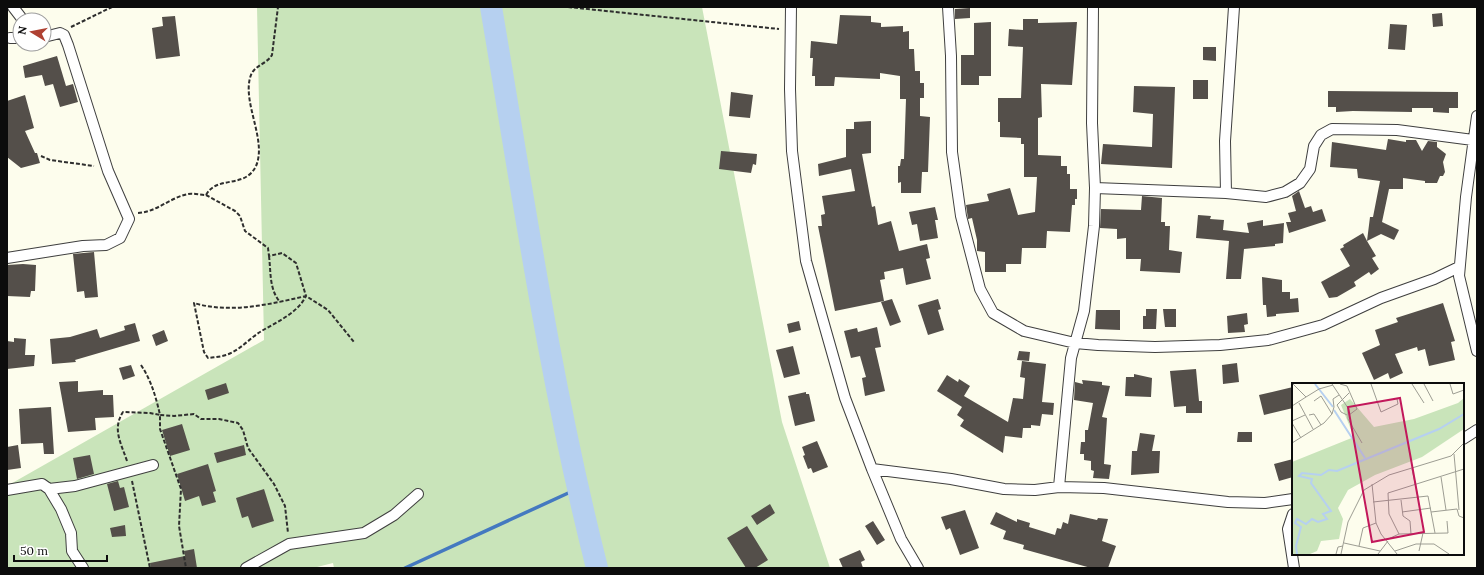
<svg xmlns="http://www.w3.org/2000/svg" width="1484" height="575" font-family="Lora,serif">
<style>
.green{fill:#c9e4ba}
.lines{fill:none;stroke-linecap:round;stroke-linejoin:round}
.stream{stroke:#4479c0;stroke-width:3.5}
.river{stroke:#b6d0f0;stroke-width:22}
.building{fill:#544f4a}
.street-casing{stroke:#3f3f3f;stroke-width:12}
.path{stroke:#2e2e2e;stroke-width:2;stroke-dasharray:4 2;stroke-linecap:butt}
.street{stroke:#fff;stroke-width:10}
.inset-river{fill:none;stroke:#b6d0f0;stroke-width:2}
.inset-road{fill:none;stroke:#9d9d93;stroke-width:1}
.view{fill:#c2185b;fill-opacity:0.15;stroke:#c2185b;stroke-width:2}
.inset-edge{fill:none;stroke:#0c0c0c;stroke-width:2}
</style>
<rect width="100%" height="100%" fill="#fdfded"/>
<!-- green -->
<path class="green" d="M257 7H702L782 422 830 568H334L333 563 313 568H7V486L264 340Z"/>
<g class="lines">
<!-- stream -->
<path class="stream" d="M405 568 577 489"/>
<!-- river -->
<path class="river" d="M491 7C523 195 550 383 597 568"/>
</g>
<!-- building -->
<path class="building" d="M970 8V18L955 19V9Z
M1442 13 1443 26 1433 27 1432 14Z
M840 15 871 16V22L881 23V27L903 26V32L909 31V49H914L915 71H920V83H924V98H920V116L930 117 928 172H922L921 193H901V182L898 183V166H900L901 159H904L906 99H900V76L880 73V79L835 77 834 86H815V76H812L813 58H810L811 41 837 44Z
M175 16 180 56 156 59 152 28 163 26 162 17Z
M1023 19H1038V23L1077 22 1072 85 1041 84 1042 117 1038 118V155L1061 156V166H1067V174H1070V189H1077V199H1075V205H1072L1070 232 1047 231 1046 248H1022L1021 264H1006V272H985V252L977 251V240L972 218 968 219 966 205 989 201 987 194 1010 188 1018 215 1035 212 1037 177H1024V144H1021V138L1000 137V122H998V98H1021L1023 47 1008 46 1009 29 1023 30Z
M991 22V76H979V85H961V55H974V23Z
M1390 24 1407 25 1405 50 1388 49Z
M1203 47H1216V61L1203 60Z
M57 56 66 86 73 84 78 102 60 107 53 84 45 86 42 75 25 78 23 66Z
M1193 80H1208V99H1193Z
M1134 86 1175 87 1172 168 1101 164 1103 144 1152 147 1153 114 1133 112Z
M1328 91 1458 92V108H1449V113L1433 112V108H1412V112L1353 111 1336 112V107H1328Z
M731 92 753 95 750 118 729 116Z
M25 95 34 128 25 131 35 153H37L40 163 21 168 7 157V101Z
M871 121V153L862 154 872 207 875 206 878 225 891 221 899 251 927 244 930 258 926 259 931 279 906 285 903 268 884 272 885 279 880 280 884 301 835 311 818 226H822L821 215 825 214 822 196 855 191 851 169 819 176 818 164 846 157V129H854V122Z
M1388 139 1406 142V140H1416L1422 151 1428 141 1437 142V147L1446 154 1443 162 1445 172 1443 176H1440L1437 183H1425V181L1403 178V189H1389L1382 222 1399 230 1394 240 1381 234 1367 241 1376 256 1372 258 1379 269 1371 275 1369 272 1354 282 1356 286 1337 297 1329 298 1321 282 1350 266 1340 249 1344 247 1343 245 1363 233 1367 241 1370 217H1373L1380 181 1358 178 1357 169 1330 167 1332 142 1386 150Z
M721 151 757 154 756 165 753 164 751 173 719 169Z
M1299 191 1305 208 1311 206 1313 212 1322 209 1326 221 1289 233 1286 222H1291L1288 213 1296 211 1292 196Z
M1142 196 1162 198 1161 222H1165V226H1170L1169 250 1182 252 1180 273 1140 271 1141 259H1126V238L1117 239V229L1100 228 1101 209 1141 210Z
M935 207 938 220H935L938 238 920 241 917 224 912 225 909 212Z
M1198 215 1211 216 1210 219 1224 220 1223 230 1249 233 1247 223 1263 220V226L1284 223 1283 243 1275 244V246L1244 249 1241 279H1226L1229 241 1196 238Z
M94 252 98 297 85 298 84 291 77 292 73 254Z
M23 264 36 265 35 291H31L30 297 7 296V265Z
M1262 277 1282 280V292H1290V299L1298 298 1299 312 1276 314V316L1267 317 1266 305H1263Z
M892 299 901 322 890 326 881 302Z
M938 299 941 309 938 310 944 330 928 335 918 305Z
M1443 303 1455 341 1451 342 1455 360 1429 366 1425 349 1418 351 1417 347 1395 354 1403 373 1390 379 1388 373 1374 380 1362 353 1380 345 1375 330 1398 322 1396 318Z
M1146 309H1157L1156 329H1143V316H1146Z
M1163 309H1176V327H1165Z
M1096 310H1120V330L1095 329Z
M1247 313 1248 324 1244 325 1245 332 1228 333 1227 316Z
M799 321 801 330 789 333 787 324Z
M135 323 140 341 75 360 76 362 52 364 50 339 70 337 97 329 100 338 125 330 124 326Z
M877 327 881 347 875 348 885 391 865 396 862 378 866 377 860 356 851 358 844 331 857 328 858 332Z
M164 330 168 341 156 346 152 335Z
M14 338 26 339 25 355H35L34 366 7 369V341L14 342Z
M793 346 800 374 784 378 776 350Z
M1019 351 1030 352 1029 361 1017 360Z
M1022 361 1046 364 1042 402 1054 403 1053 415 1042 414 1040 426 1031 425V428H1023L1022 438 1005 436 1003 453 960 426 964 420 957 415 962 407 937 391 947 375 958 382 959 379 970 386 964 396 1008 422 1013 398 1023 399 1025 378 1020 377Z
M1237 363 1239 382 1223 384 1222 365Z
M131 365 135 376 123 380 119 368Z
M1196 369 1199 401H1202V413H1186V406L1174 407 1170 371Z
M1134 374 1152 378 1151 397 1125 396 1126 377H1134Z
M1082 380 1102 382V385L1110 386 1102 417 1107 418 1104 464 1111 465 1109 479 1093 478 1094 471 1091 470V461L1084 460V454H1080L1081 442H1085V430H1088L1093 403 1074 400 1075 382 1083 384Z
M78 381V392L103 390V395H113L114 417 95 418 96 430 68 432 59 382Z
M226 383 229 393 208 400 205 390Z
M1293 387V408L1264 415 1259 395Z
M806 392V394H809L815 421 795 426 788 396Z
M51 407 54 454H44L43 443 21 444 19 409Z
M182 424 190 450 170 456 162 430Z
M1238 432H1252V442H1237Z
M1140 433 1155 435 1152 451H1160L1159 473 1131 475 1132 451H1137Z
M817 441 828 467 813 473 811 468 808 469 803 456 805 455 802 447Z
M18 445 21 468 7 470V447Z
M244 445 246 455 217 463 214 453Z
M90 455 94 474 77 479 73 458Z
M1293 459V477L1279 481 1274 464Z
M208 464 216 491 213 492 216 502 202 506 199 496 185 501 177 474Z
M118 481 120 488 124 487 129 507 114 511 107 484Z
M264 489 274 521 252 528 248 516 242 518 236 498Z
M770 504 775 513 757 525 751 516Z
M965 510 979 548 960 555 950 528 946 530 941 517Z
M996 512 1017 522V519L1030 523 1029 527 1055 535 1057 528 1061 529 1063 522 1068 524 1070 514 1097 520 1098 518 1108 519 1102 541 1116 546 1108 568H1091L1023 549 1024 545 1003 539 1006 531 990 524Z
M873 521 885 540 877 545 865 526Z
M125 525 126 536 112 537 110 528Z
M747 526 768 560 755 568H746L727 538Z
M194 549 197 568H151L150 563 185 556 184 551Z
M860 550 865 560 861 562 863 568H843L839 559Z"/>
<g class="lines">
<defs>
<path id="street" d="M13 7 23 20
M791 7 790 89 792 151 806 261 845 398 872 469 901 539 918 568
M948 7 951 56 952 152 961 216 980 289 993 313 1024 331 1075 343 1098 345 1155 347 1220 345 1268 340 1323 325 1381 298 1434 279 1459 267
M10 38H20
M1477 116 1466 197 1459 276 1477 351
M1095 188 1226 193 1266 197 1285 192 1300 183 1310 169 1314 146 1321 135 1332 129 1397 130 1473 140
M1226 193 1225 141 1234 7
M7 258 83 246 106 245 120 238 129 219 108 171 68 45 64 35 60 33 44 37
M1463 439 1477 430
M872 469 951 479 1004 489 1035 490 1059 487 1104 488 1228 502 1265 503 1293 499
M1059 487 1071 358 1084 311 1094 226 1095 188 1092 123 1093 7
M49 489 75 486 153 465
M7 490 42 484 49 489 61 509 71 533 72 551 83 568
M1293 514 1288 529 1294 568
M246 568 289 544 364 533 394 515 418 494"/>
</defs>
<!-- street casing -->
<use href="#street" class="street-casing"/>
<!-- path -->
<path class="path" d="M568 7 779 29
M71 27 112 7
M41 156 50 160 94 166
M206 195 235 211 240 216 245 231 268 248 269 256 282 253 296 263 306 296C297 314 276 322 260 332 249 339 239 351 226 355 220 357 214 357 208 358L204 352 194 303C230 314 271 304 306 296L328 310 354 342
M138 213C157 212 169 198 188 194 193 193 200 195 206 195 217 175 245 189 256 166 267 141 243 104 250 78 253 65 266 65 272 55L278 7
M269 256C271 272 269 289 280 302
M141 365C151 380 156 397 160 415L174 416 194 414 201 419H219L238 423 243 430 248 448 274 484 285 506 288 533
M127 461C121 443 112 429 123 412L150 413 160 415V429L181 489 179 526 186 568
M132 481 150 568"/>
<!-- street -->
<use href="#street" class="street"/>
</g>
<!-- overview -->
<g transform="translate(1292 383)">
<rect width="172" height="172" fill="#fdfded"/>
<path d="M172 15V46L130 74 83 92 56 107 46 125 51 136 47 156 29 158 25 168 18 171H0V79L62 54 49 22 58 16 82 44 122 36 166 20Z" fill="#c9e4ba"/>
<path class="inset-river" d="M23 1 41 24M42 27 73 75M5 171 4 163 9 144 3 140 5 136 14 141 20 136 26 139 35 136 31 131 39 128 19 100 20 96 7 93 10 90 29 92 37 87 45 88 147 46 172 31"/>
<path class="inset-road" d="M40 1 56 25V36L70 60M48 1 55 3 65 26 57 32M79 1 89 29 106 21 105 16M120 1 132 20M132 1 141 18M158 1 161 11 172 7M14 14 27 6 41 2M22 18 29 13 40 31M7 20 21 46M0 23 14 14 1 1M17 32 22 31 29 42M55 32 49 29 45 22 57 10M0 38 13 32M0 40 9 55M0 60 32 40 40 31 42 24 41 16 47 12M162 71 167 127M120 86 126 114M149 94 154 127M80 101 84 140 89 151 105 171M109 117 111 133 118 138 119 151M81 119 136 113 143 150M110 129 139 125M139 129 165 126 167 133 172 135M107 151 97 131 96 110 172 86M94 157 107 151 156 150 155 138M52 160 88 168M67 163 71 145 84 140M103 168 124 161H142L157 171M127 168 131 150M44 171 46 164 51 163M49 171 56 139 72 107 97 92 159 73 172 60M86 171 96 158"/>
<path class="view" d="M108 15 132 149 80 159 56 24Z"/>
<rect width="172" height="172" class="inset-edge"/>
</g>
<!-- border -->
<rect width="1484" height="575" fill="none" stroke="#0c0c0c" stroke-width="16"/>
<!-- north arrow -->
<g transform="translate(32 32) rotate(280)"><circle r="19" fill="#ffffff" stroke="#9e9e9e"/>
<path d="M0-3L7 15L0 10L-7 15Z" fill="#af4132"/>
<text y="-6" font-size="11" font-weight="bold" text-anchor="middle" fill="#0c0c0c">N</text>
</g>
<!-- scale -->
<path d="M14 555v6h93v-6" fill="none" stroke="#0c0c0c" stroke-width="2"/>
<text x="20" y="555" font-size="12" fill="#0c0c0c" stroke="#ffffff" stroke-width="3" paint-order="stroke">50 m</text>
</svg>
